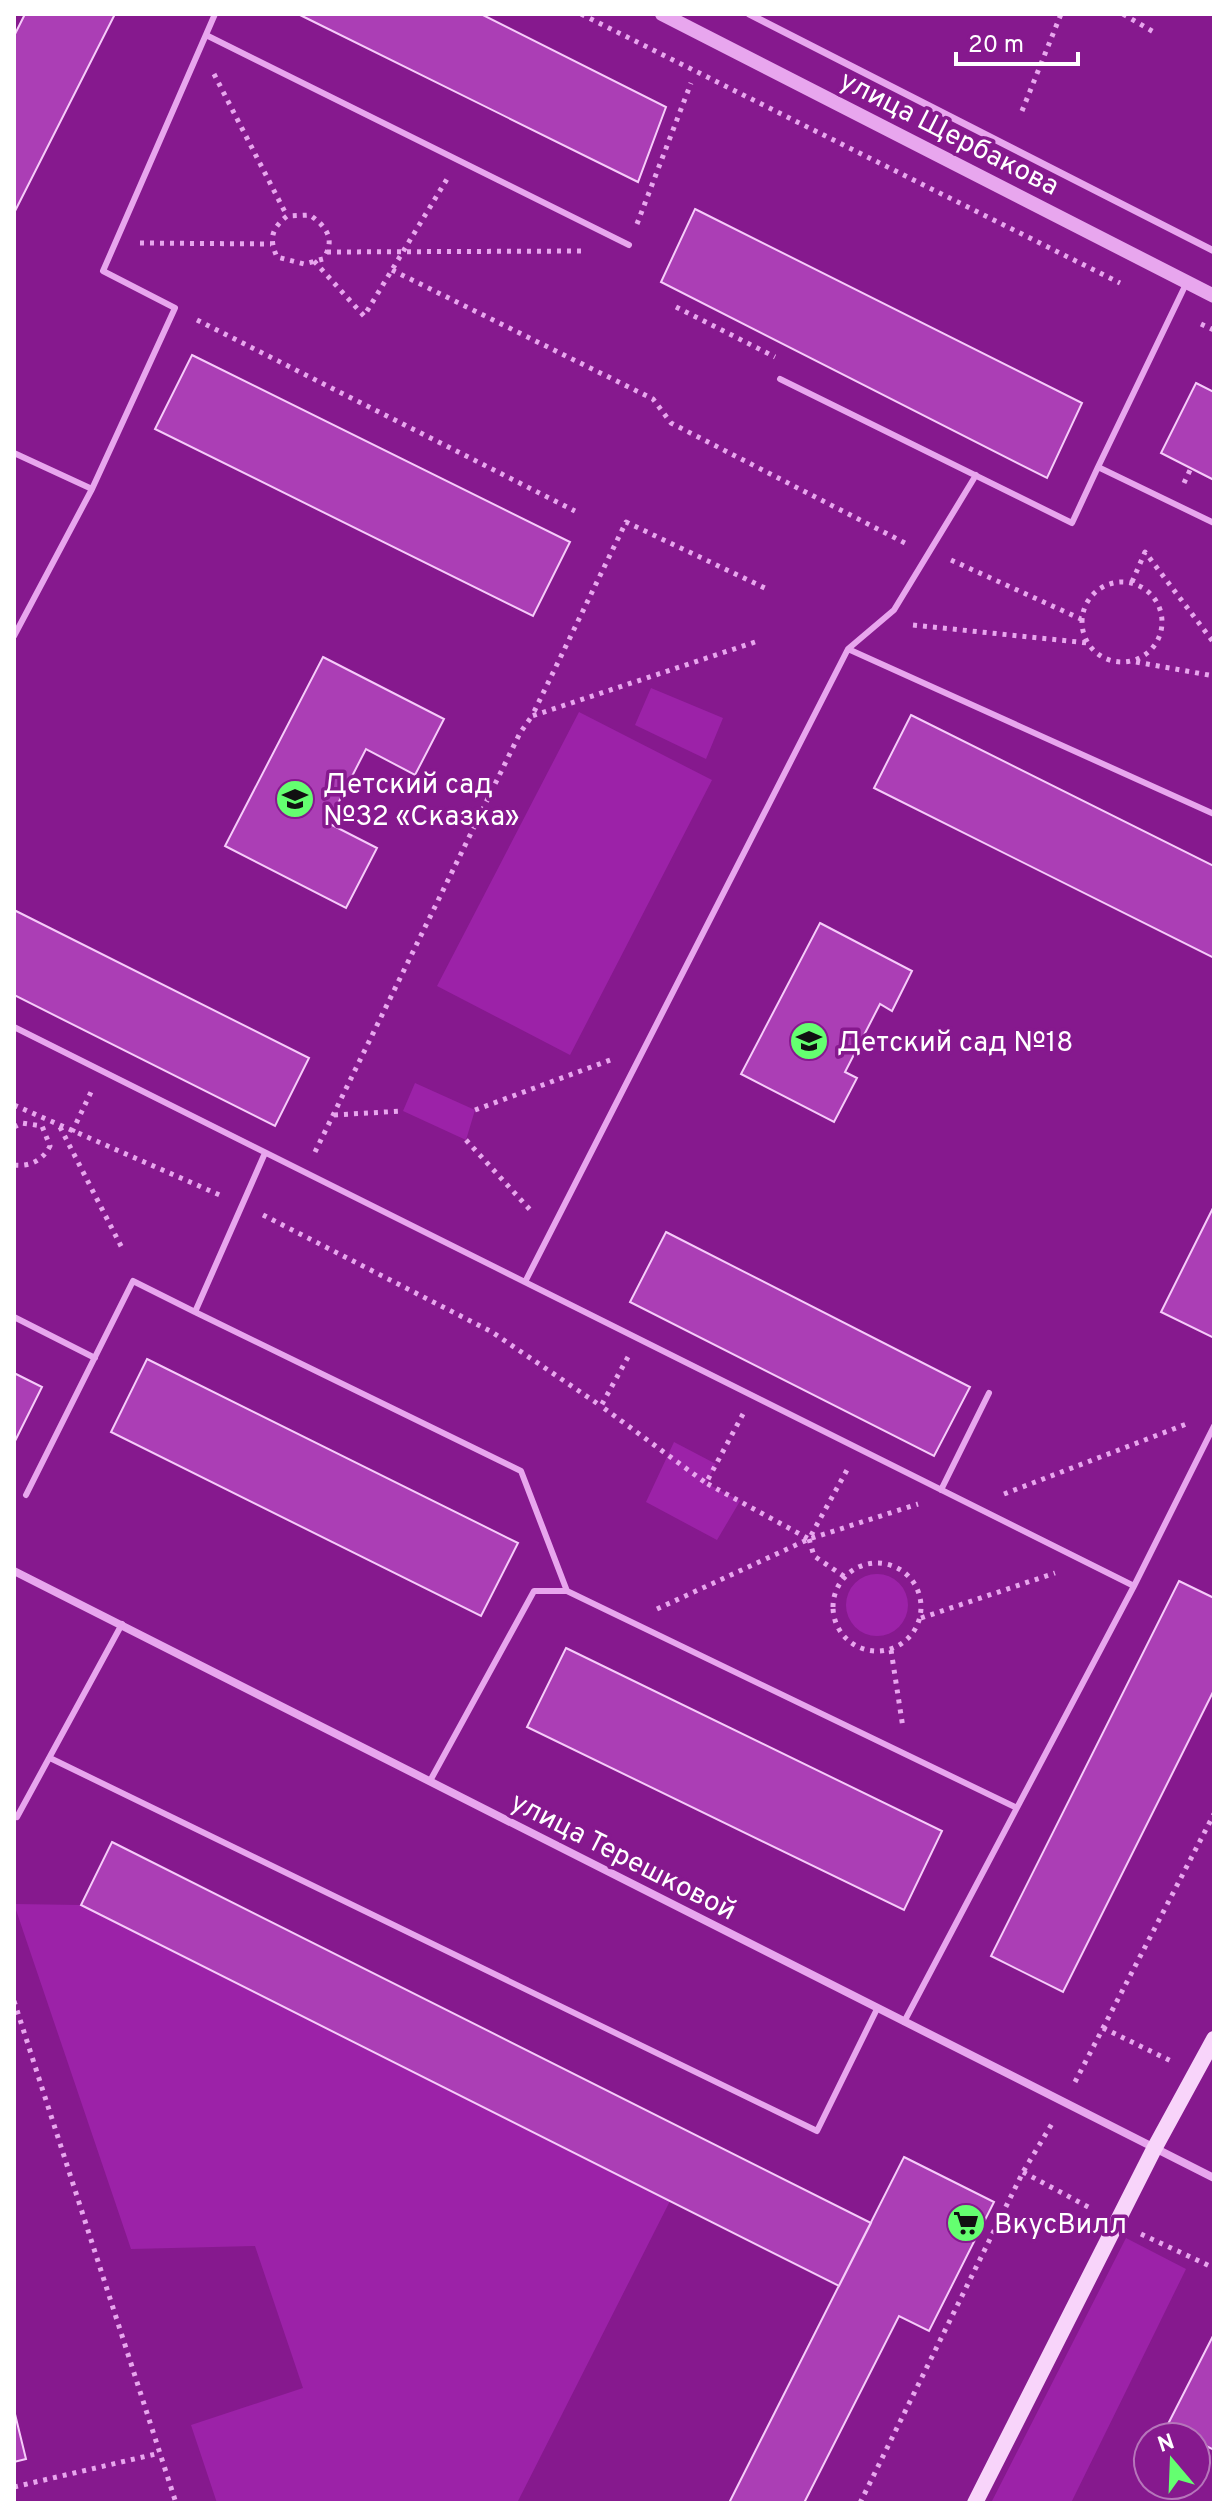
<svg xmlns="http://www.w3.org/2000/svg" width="1228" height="2517" font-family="Overpass,sans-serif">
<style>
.green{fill:#9c22a8}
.building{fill:#ab3eb5;stroke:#f6ccfa;stroke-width:2}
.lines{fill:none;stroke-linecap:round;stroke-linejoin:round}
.path{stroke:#e8a6ee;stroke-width:5;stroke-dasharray:4 6;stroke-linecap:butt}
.service{stroke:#e8a6ee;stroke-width:6}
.pedestrian{stroke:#e8a6ee;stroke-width:7}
.minor{stroke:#e8a6ee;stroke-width:8}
.tertiary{stroke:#e8a6ee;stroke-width:14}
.secondary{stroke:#f8d4fa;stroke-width:16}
.labels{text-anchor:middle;stroke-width:7;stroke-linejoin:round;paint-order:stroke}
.street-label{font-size:28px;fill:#fff;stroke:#86198e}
.poi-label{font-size:28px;fill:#fff;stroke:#86198e;text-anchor:start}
</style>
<rect width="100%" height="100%" fill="#86198e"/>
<!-- green -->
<path class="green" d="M651 688 723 718 706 759 635 725Z
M579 712 712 780 570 1055 437 986Z
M415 1083 475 1110 466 1140 403 1111Z
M674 1442 716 1464 706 1483 740 1501 717 1540 646 1502Z
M846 1605a31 31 0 1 1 62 0a31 31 0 1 1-62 0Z
M14 1904 81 1905 670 2201 517 2503H217L191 2425 303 2388 255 2246 131 2249Z
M1126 2238 1186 2269 1071 2503H991Z"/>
<!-- building -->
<path class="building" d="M25 14H115L14 213V36Z
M298 14H481L666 107 638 182Z
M695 209 1082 403 1047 478 661 282Z
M192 355 570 542 533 616 155 429Z
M1196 383 1214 392V480L1161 453Z
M323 657 444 719 415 775 366 749 328 823 377 848 346 908 225 846Z
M911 715 1214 866V958L874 788Z
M14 910 309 1058 275 1126 14 995Z
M820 923 912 971 892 1011 880 1004 845 1072 857 1078 834 1122 741 1074Z
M1214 1206V1338L1161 1312Z
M666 1232 970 1387 934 1456 630 1302Z
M147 1359 518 1543 481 1616 111 1432Z
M14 1373 42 1387 14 1443Z
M1179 1581 1214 1598V1690L1063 1992 991 1956Z
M566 1648 942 1831 904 1910 527 1727Z
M112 1842 871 2223 839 2286 81 1905Z
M904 2157 994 2202 929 2331 899 2316 804 2503H729Z
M1214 2334V2450L1196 2441V2437L1167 2426Z
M14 2410 26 2459 14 2462Z"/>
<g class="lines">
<!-- path -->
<path class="path" d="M581 14 1120 283
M1123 14 1157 34
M214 74 287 216C271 229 269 239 277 257L304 264 323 259C336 240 327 227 310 215L287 216
M1022 111 1061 14
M637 224 691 83
M140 243 271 244
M327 252 586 251
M314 261 364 316 447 179
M392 270 653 399 671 423 905 543
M676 307 775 357
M197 320 575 511
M1201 324 1214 330
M1184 483 1191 468
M951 560 1081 619
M1082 622a40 40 0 1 1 80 0a40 40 0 1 1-80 0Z
M1132 582 1145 552 1214 643
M913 625 1088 643
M755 642 532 716 626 522 767 589
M1136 662 1214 676
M14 1105 222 1196
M475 1110 613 1059
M334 1115 403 1111
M14 1127 22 1123 42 1126 50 1146C43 1160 30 1167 14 1165
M60 1127 122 1248
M72 1132 92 1090
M466 1140 533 1213
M315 1152 520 733 532 716
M263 1215 492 1332 601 1406
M628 1357 601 1406 706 1483
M743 1414 706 1483 809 1539 847 1470
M1004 1494 1189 1423
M809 1539 814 1556 845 1577
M833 1607a44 44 0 1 1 88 0a44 44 0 1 1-88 0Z
M657 1609 809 1539 918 1504
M921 1618 1055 1573
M891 1650 903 1728
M14 2001 176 2503
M1103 2028 1171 2061
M1075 2082 1214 1814
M1023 2172 1092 2209
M1141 2234 1214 2268
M14 2487 160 2453
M860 2503 1023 2172 1053 2122"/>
<!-- service -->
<path class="service" d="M206 35 629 245
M1186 284 1098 467 1214 523
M780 379 1072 523 1098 467
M14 453 92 489 14 636
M92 489 175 308 103 271 215 14
M848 649 1214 814
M14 1027 1134 1586
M525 1282 848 649 894 610 976 475
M195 1312 521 1471 567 1591
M14 1317 95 1358
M941 1490 989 1393
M26 1495 133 1281 195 1312 265 1153
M50 1758 817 2131 877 2009
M430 1781 534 1591H567L1015 1807
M17 1817 122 1624
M904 2022 1134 1586 1214 1426"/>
<!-- pedestrian -->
<path class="pedestrian" d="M749 14 1214 251"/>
<!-- minor -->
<path class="minor" d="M14 1571 1214 2178"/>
<!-- tertiary -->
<path class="tertiary" d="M662 14 1214 296"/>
<!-- secondary -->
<path class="secondary" d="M975 2503 1154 2149 1214 2039"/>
</g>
<!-- icons -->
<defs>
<symbol id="school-disc" viewBox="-11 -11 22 22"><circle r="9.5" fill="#64ff70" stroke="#86198e"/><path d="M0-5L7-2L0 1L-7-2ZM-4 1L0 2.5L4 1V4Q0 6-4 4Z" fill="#111"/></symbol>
<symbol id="supermarket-disc" viewBox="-11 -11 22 22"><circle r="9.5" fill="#64ff70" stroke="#86198e"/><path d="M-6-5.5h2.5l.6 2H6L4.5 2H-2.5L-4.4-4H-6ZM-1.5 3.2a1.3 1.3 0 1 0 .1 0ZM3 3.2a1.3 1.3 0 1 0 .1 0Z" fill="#111"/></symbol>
</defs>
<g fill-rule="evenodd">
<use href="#school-disc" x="273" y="777" width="44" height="44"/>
<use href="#school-disc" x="787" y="1019" width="44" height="44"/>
<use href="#supermarket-disc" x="944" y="2201" width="44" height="44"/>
</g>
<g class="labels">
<!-- street labels -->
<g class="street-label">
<text transform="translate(950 132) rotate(27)" y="10">улица Щербакова</text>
<text transform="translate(624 1855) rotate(27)" y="10">улица Терешковой</text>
</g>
<!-- poi labels -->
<g class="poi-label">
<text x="323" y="793">Детский сад<tspan x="323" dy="32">№32 «Сказка»</tspan></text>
<text x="837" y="1051">Детский сад №18</text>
<text x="994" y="2233">ВкусВилл</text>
</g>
</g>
<!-- border -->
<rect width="1228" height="2517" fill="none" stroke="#ffffff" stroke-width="32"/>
<!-- north arrow -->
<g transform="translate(1172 2461) rotate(341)"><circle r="38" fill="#86198e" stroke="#b675bb" stroke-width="2"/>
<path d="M0-6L14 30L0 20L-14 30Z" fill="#64ff70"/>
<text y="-12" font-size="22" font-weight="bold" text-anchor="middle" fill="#ffffff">N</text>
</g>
<!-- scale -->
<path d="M956 52v12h122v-12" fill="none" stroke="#ffffff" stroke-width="4"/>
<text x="968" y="52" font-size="24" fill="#ffffff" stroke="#86198e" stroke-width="6" paint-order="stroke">20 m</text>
</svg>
